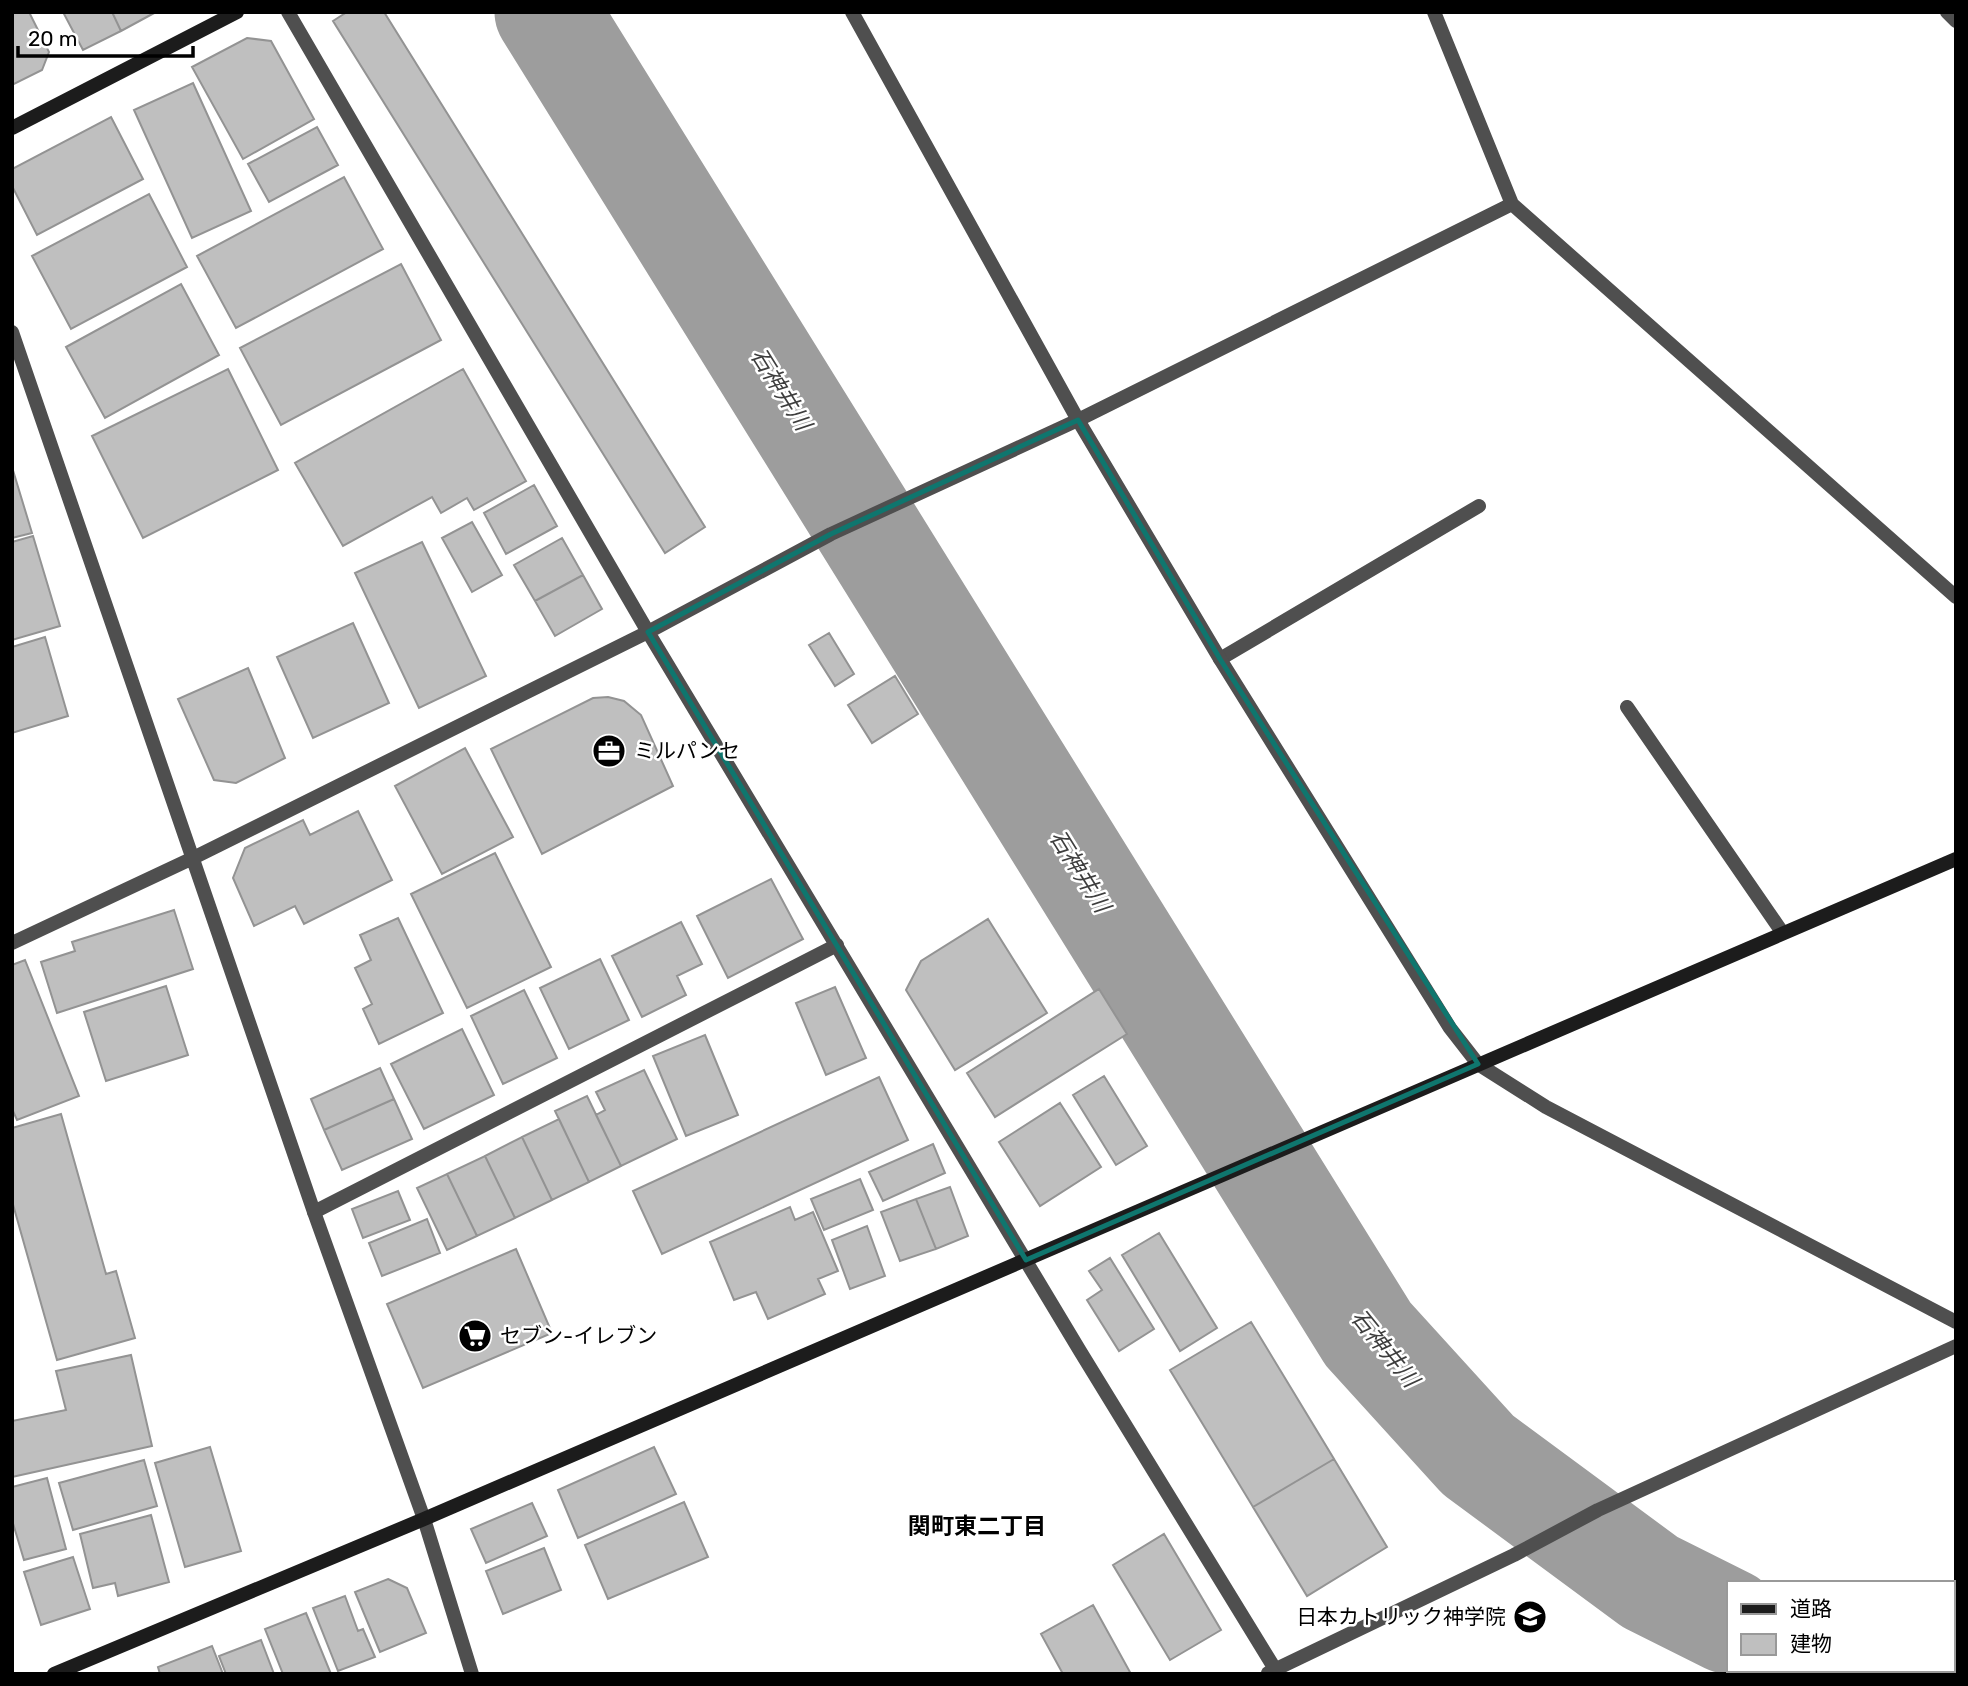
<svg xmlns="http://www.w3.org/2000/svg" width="1968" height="1686" font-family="Rubik,'Noto Sans JP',sans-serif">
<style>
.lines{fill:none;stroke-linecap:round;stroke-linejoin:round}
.river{stroke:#9d9d9d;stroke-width:105}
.building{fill:#bfbfbf;stroke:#939393;stroke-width:2}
.lane{stroke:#4f4f4f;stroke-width:14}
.street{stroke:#4f4f4f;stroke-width:14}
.secondary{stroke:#1c1c1c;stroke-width:14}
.marked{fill:none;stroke:#0f766e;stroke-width:5;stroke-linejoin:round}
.labels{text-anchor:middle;stroke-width:5;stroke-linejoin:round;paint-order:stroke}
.poi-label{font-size:21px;fill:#000;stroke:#fff;text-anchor:start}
.water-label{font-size:23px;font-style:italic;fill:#3e3e3e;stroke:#fff}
.neighbourhood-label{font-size:23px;font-weight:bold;fill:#000;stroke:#fff}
</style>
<rect width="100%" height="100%" fill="#fff"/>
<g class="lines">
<!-- river -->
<path class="river" d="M547 12 1368 1334 1478 1455 1650 1582 1728 1621
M1829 1670 1836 1674"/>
</g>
<!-- building -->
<path class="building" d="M12 12H29L49 52 42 70 12 85Z
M63 12H112L121 31 83 50Z
M112 12H156L121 31Z
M347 12H384L705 527 665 553 333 21Z
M247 38 271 41 314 119 243 159 192 67Z
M193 83 251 211 192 238 134 110Z
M111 117 143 179 37 235 12 186V169Z
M317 127 338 165 269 202 248 164Z
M344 177 383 249 236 328 197 256Z
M149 194 187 267 71 329 32 256Z
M401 264 441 340 281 425 240 348Z
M181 284 219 355 105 418 66 347Z
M228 369 278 470 143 538 92 436Z
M463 369 526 481 474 510 467 498 441 513 432 497 343 546 295 463Z
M12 467 32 533 12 538Z
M534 485 557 526 506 554 484 513Z
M472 522 502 575 472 592 442 538Z
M33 536 60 626 12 640V542Z
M562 538 583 575 535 601 514 565Z
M422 542 486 676 419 708 355 573Z
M583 575 602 609 555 636 535 601Z
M353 623 389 703 313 738 277 657Z
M829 633 854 674 835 686 809 645Z
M45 637 68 716 12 733V647Z
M248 668 285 758 236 783 214 780 178 699Z
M895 676 918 714 872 743 848 705Z
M608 697 624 701 641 715 673 786 542 854 491 749 593 698Z
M465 748 513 837 442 874 395 786Z
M358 811 392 880 304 924 295 906 254 926 233 878 245 848 303 820 310 835Z
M495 853 551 967 467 1008 411 894Z
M771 879 803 939 728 978 697 916Z
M174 910 193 969 57 1013 41 962 75 951 72 942Z
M398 918 443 1013 379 1044 363 1009 372 1004 355 968 371 960 360 935Z
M988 919 1047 1013 955 1070 906 990 921 961Z
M681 922 702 964 677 976 686 995 642 1017 612 956Z
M600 959 629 1020 569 1049 540 988Z
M25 960 79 1096 17 1120 12 1109V965Z
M166 986 188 1055 106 1081 84 1012Z
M835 987 866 1058 826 1075 796 1003Z
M1099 989 1127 1034 995 1117 967 1073Z
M524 990 557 1058 503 1084 471 1016Z
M462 1029 494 1095 424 1129 391 1064Z
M705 1035 738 1115 686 1136 653 1056Z
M380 1068 394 1099 324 1130 311 1099Z
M644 1070 677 1139 621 1166 596 1115 605 1110 596 1092Z
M1104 1076 1147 1146 1116 1165 1073 1095Z
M879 1077 908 1140 662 1254 633 1191Z
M587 1096 621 1166 589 1182 555 1111Z
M394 1099 412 1139 342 1170 324 1130Z
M1060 1103 1101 1167 1040 1206 999 1142Z
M61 1114 106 1274 116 1271 135 1338 57 1360 12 1201V1128Z
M559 1119 589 1182 552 1200 522 1137Z
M522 1137 552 1200 515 1218 485 1156Z
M933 1144 945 1173 883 1201 869 1172Z
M485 1156 515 1218 477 1236 447 1174Z
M447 1174 477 1236 447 1250 417 1188Z
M860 1179 873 1210 824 1230 811 1199Z
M950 1187 968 1236 936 1249 916 1199Z
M398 1191 410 1220 363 1238 352 1209Z
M916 1199 936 1249 900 1261 881 1212Z
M790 1207 795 1220 813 1212 838 1271 818 1279 825 1294 768 1319 756 1292 734 1300 710 1242Z
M427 1219 440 1253 382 1276 369 1243Z
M867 1226 885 1276 850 1289 832 1240Z
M1159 1233 1217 1328 1180 1351 1122 1255Z
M516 1249 552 1333 423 1388 387 1304Z
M1110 1258 1154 1329 1119 1351 1087 1300 1102 1290 1089 1271Z
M1251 1322 1334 1459 1253 1507 1170 1370Z
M131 1355 152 1446 12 1477V1421L66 1410 56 1371Z
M210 1447 241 1551 185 1567 155 1463Z
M654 1447 676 1494 578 1538 558 1490Z
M1334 1459 1387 1547 1307 1596 1253 1507Z
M144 1460 157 1506 73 1530 59 1483Z
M47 1478 66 1549 24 1560 12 1520V1487Z
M684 1502 708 1557 608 1599 585 1545Z
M532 1503 547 1536 486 1563 471 1529Z
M151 1515 169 1582 118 1596 115 1583 93 1588 80 1534Z
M1164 1534 1221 1630 1170 1660 1113 1565Z
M544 1548 561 1590 503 1614 486 1571Z
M73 1557 90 1609 41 1625 24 1572Z
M388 1579 407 1588 426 1633 380 1652 355 1592Z
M345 1596 358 1631 363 1629 375 1657 338 1671 313 1608Z
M1093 1605 1131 1674H1063L1041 1634Z
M306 1613 331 1674H283L265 1629Z
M261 1640 274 1674H226L219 1656Z
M212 1646 223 1674H160L158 1667Z"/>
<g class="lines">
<!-- lane -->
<path class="lane" d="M1220 659 1479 506
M1627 707 1782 932
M314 1212 837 945"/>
<!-- street -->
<path class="street" d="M288 12 648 632 1080 1351 1275 1669
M852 12 1078 420 1220 659 1450 1028 1478 1064 1546 1107 1956 1322
M1434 12 1512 204 1956 597
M1947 12 1956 21
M12 332 314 1212 424 1519 472 1674
M12 943 193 858 648 632 831 534 1078 420 1512 204
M1268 1673 1514 1555 1598 1510 1956 1346"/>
<!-- secondary -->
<path class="secondary" d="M12 128 237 12
M54 1674 424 1519 1956 859"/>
</g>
<!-- marked area -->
<path class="marked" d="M1078 420 1220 659 1478 1064 1026 1260 648 632 831 534Z"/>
<!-- icons -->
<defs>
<symbol id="office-disc" viewBox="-11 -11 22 22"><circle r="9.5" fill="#000" stroke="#fff"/><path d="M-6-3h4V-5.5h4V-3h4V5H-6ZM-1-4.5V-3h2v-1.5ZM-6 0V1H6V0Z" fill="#fff"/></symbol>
<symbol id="supermarket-disc" viewBox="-11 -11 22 22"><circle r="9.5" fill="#000" stroke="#fff"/><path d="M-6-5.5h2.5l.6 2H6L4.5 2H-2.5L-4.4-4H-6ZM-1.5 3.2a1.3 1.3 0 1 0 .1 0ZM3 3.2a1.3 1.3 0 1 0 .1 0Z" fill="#fff"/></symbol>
<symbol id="university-disc" viewBox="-11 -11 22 22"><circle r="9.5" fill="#000" stroke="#fff"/><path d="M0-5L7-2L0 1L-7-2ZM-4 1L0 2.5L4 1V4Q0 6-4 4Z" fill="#fff"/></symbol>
</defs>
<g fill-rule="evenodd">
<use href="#office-disc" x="590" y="732" width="38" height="38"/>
<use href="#supermarket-disc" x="456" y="1317" width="38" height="38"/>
<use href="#university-disc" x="1511" y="1598" width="38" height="38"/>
</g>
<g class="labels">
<!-- poi labels -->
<g class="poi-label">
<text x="634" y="758">ミルパンセ</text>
<text x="500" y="1343">セブン-イレブン</text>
<text x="1506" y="1624" text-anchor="end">日本カトリック神学院</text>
</g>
<!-- water labels -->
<g class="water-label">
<text transform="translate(781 389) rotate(58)" y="8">石神井川</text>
<text transform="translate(1080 871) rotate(58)" y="8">石神井川</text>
<text transform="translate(1385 1348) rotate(51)" y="8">石神井川</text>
</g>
<!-- neighbourhood labels -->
<g class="neighbourhood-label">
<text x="977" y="1534">関町東二丁目</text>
</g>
</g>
<!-- border -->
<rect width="1968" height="1686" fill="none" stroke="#000000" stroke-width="28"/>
<!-- legend -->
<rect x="1727" y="1581" width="228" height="91" fill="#ffffff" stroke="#999999" stroke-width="2"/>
<rect x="1741" y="1604" width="35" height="10" fill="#1c1c1c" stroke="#999999" stroke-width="2"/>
<text x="1790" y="1616" font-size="21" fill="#000000">道路</text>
<rect x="1741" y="1634" width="35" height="21" fill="#bfbfbf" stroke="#999999" stroke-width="2"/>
<text x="1790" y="1651" font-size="21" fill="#000000">建物</text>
<!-- scale -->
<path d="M18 46v10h175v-10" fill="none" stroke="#000000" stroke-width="3.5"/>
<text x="28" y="46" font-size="21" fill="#000000" stroke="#ffffff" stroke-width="5" paint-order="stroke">20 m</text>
</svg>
